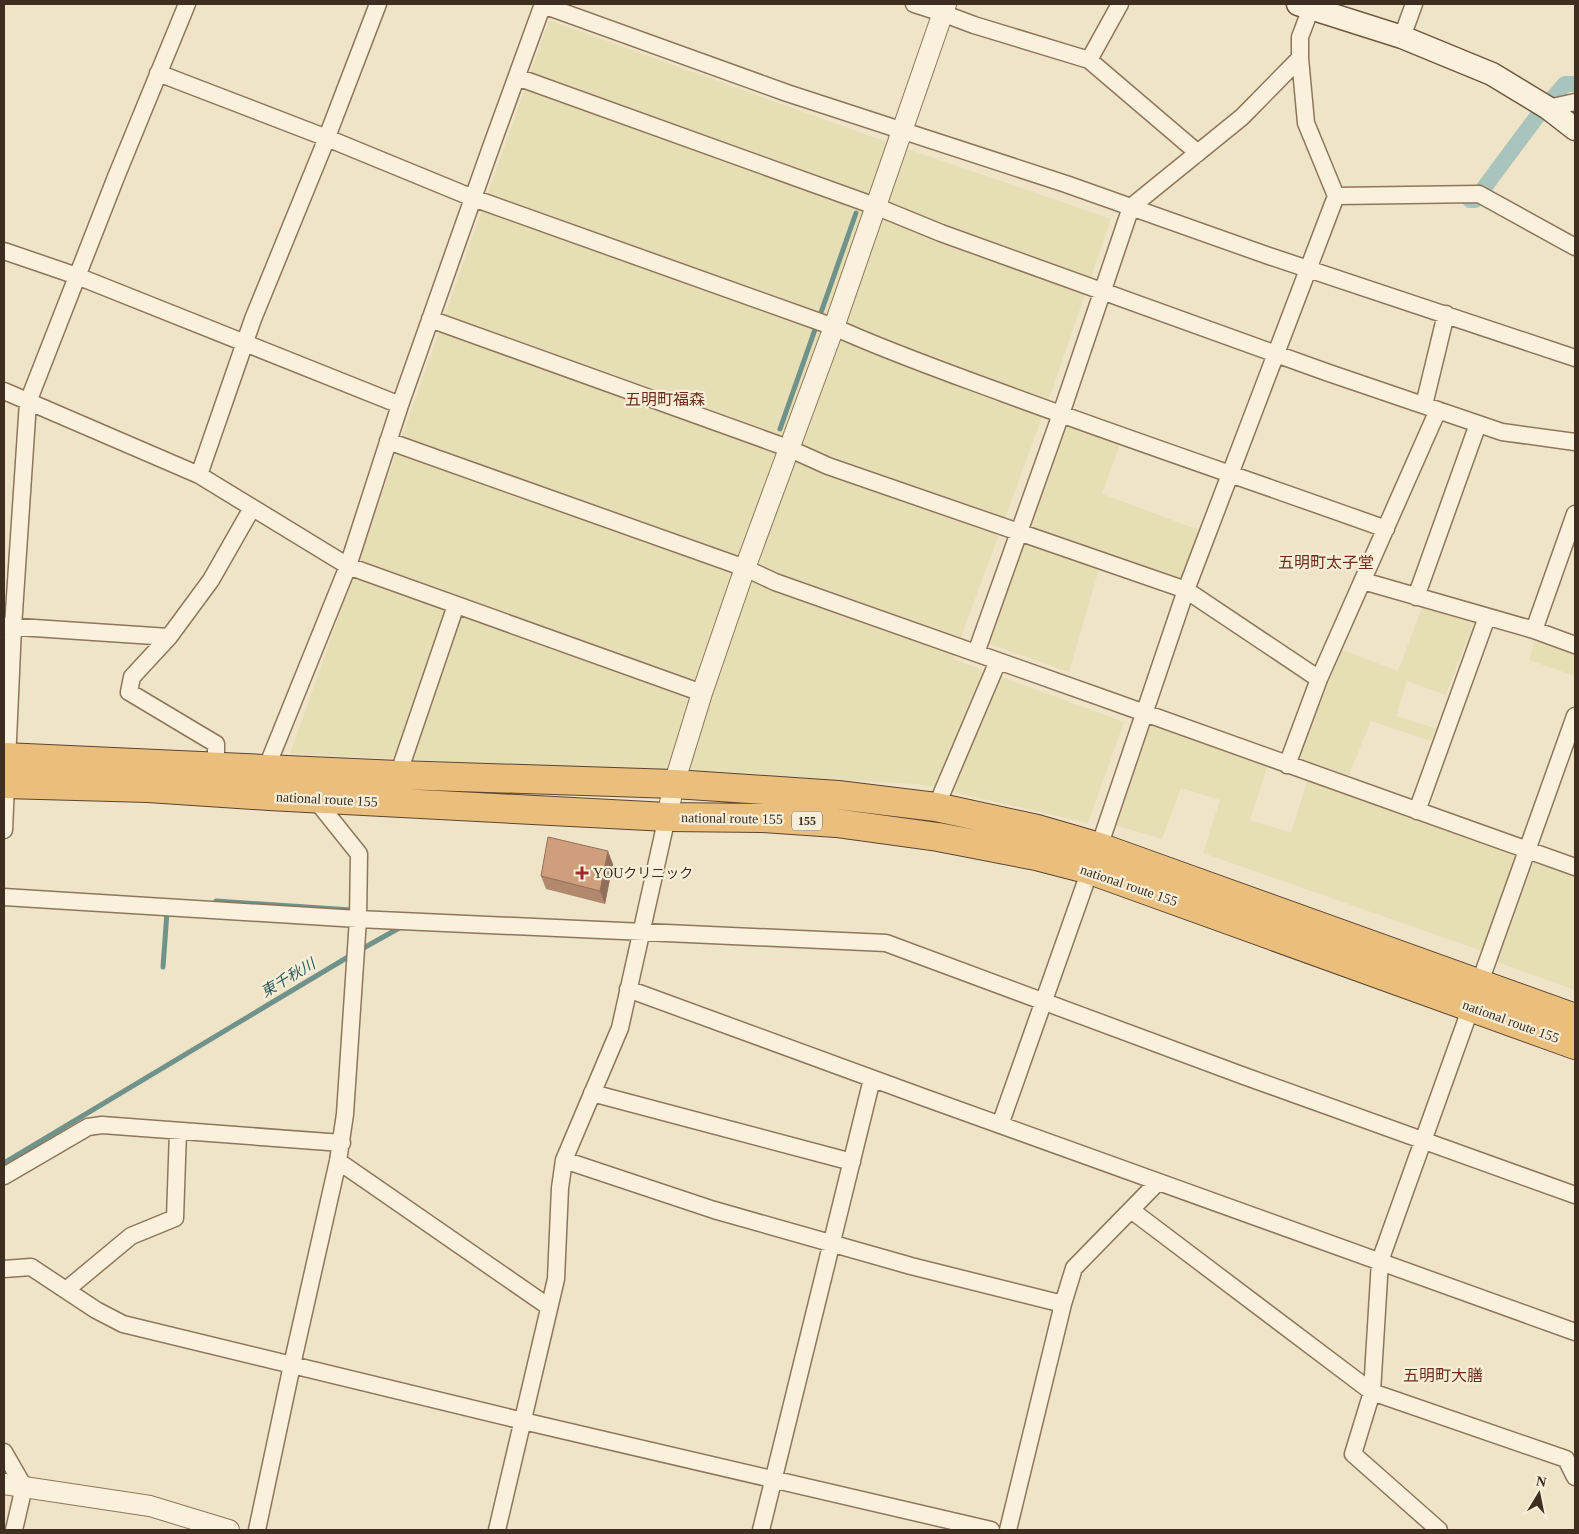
<svg xmlns="http://www.w3.org/2000/svg" width="1579" height="1534" font-family="'Times New Roman','Noto Sans JP',serif">
<style>
.farmland{fill:#e6deb5}
.lines{fill:none;stroke-linecap:round;stroke-linejoin:round}
.stream{stroke:#6f938a;stroke-width:5}
.canal{stroke:#a9c4bc;stroke-width:16}
.minor-casing{stroke:#8d765c;stroke-width:19}
.tertiary-casing{stroke:#8d765c;stroke-width:22}
.secondary-casing{stroke:#6f573f;stroke-width:25}
.trunk-casing{stroke:#5b4430;stroke-width:30}
.minor{stroke:#faf1dc;stroke-width:16}
.tertiary{stroke:#faf1dc;stroke-width:20}
.secondary{stroke:#faf1dc;stroke-width:22}
.trunk{stroke:#eabe7c;stroke-width:28}
.wall{fill:#b2896c}
.shaded-wall{fill:#916f58}
.building{fill:#cf9f7d;stroke:#916f58}
.poi-dot{fill:#9e2a2b;stroke:#f7eed8;stroke-width:2}
.labels{text-anchor:middle;stroke-width:4.5;stroke-linejoin:round;paint-order:stroke}
.shield{fill:#f7eed8;stroke:#756857;stroke-width:1}
.shield-label{font-size:12px;font-weight:bold;fill:#3d2e20}
.street-label{font-size:14px;fill:#3d2e20;stroke:#f7eed8}
.poi-label{font-size:14px;fill:#3d2e20;stroke:#f7eed8;text-anchor:start}
.water-label{font-size:15px;font-style:italic;fill:#2f5d5a;stroke:#f7eed8}
.quarter-label{font-size:16px;fill:#6b2e1e;stroke:#f7eed8}
</style>
<rect width="100%" height="100%" fill="#f0e4c8"/>
<!-- farmland -->
<path class="farmland" d="M549 20 881 140 1111 219 1050 396 953 659 1124 722 1088 823 918 784 290 754Z
M1064 421 1120 443 1102 494 1199 530 1182 581 1027 525Z
M1022 540 1099 569 1069 672 984 642Z
M1422 608 1474 622 1446 695 1407 681 1396 716 1437 729 1431 741 1371 721 1349 775 1298 758 1342 650 1398 671Z
M1535 641 1575 654V676L1529 660Z
M1151 722 1268 765 1250 820 1291 833 1308 779 1517 857 1482 951 1203 853 1220 800 1181 788 1162 839 1115 825Z
M1534 862 1575 876V990L1497 962Z"/>
<g class="lines">
<!-- stream -->
<path class="stream" d="M780 429 856 213
M216 901 351 910
M360 950 401 927
M163 967 167 912H171
M4 1163 353 954"/>
<!-- canal -->
<path class="canal" d="M1470 200H1475L1536 118 1565 84H1575"/>
<defs>
<path id="minor" d="M914 4 942 13 974 25 1089 60 1198 153
M543 5 787 93 1066 184 1269 256 1575 358
M1311 8 1300 37V58L1306 123 1336 196
M1402 37 1414 4
M1089 60 1120 4
M158 73 327 138 473 198 834 327C889 352 946 372 1003 393 1130 440 1258 483 1386 529
M517 77 875 206 941 233 1326 372 1502 432 1575 442
M1548 108 1575 102
M4 251 77 276 400 405
M430 319 788 448 828 466 1186 590 1319 679
M4 391 199 475 348 566 702 693
M1424 405 1446 314
M388 441 745 568 775 582 1100 697 1575 867
M199 475 253 319 322 150 378 4
M1363 581 1534 630 1575 645
M1416 597 1478 424
M4 626 169 637
M1534 630 1575 514
M976 653 1061 414 1131 207 1242 117 1300 58
M1287 765 1319 679 1438 410
M216 767V744L129 692 132 677 169 637 211 580 252 508
M266 769 348 566 400 405 490 150 543 4
M398 775 456 605
M936 807 998 661
M1417 811 1487 617
M4 830 13 627 28 402 116 177 187 4
M1099 847 1186 590 1336 196 1479 194 1575 247
M4 897 358 919 886 943 1244 1076 1575 1195
M1480 982 1575 716
M628 989 920 1096 1575 1332
M592 1093 852 1162
M1000 1125 1090 870
M564 1160 714 1210 911 1266 1063 1304
M338 1161 549 1307
M4 1176 88 1127 102 1125 342 1143
M1131 1210 1372 1392 1566 1459 1575 1477
M4 1269 31 1267 96 1310 123 1324 523 1421 991 1530
M66 1290 131 1236 175 1218 178 1131
M4 1452 24 1487 14 1530
M257 1530 292 1365 338 1161 345 1114 358 919 359 854 315 799
M497 1530 556 1279 560 1188 564 1160 620 1028 667 817
M761 1530 872 1079
M1008 1530 1063 1304 1074 1268 1158 1182
M1439 1530 1353 1454 1372 1392 1380 1261 1471 1007"/>
<path id="tertiary" d="M667 817 674 784 702 693 745 568 834 327 946 4
M4 1484 150 1506 229 1530"/>
<path id="secondary" d="M1298 4 1402 37 1492 74 1548 108 1575 129"/>
<path id="trunk" d="M4 757 398 775 674 784 838 795 936 807 1037 829 1099 847 1575 1018
M4 784 148 788 269 796 667 817 762 818 836 823 938 837 1036 856 1090 870 1575 1045"/>
</defs>
<!-- minor casing -->
<use href="#minor" class="minor-casing"/>
<!-- tertiary casing -->
<use href="#tertiary" class="tertiary-casing"/>
<!-- secondary casing -->
<use href="#secondary" class="secondary-casing"/>
<!-- trunk casing -->
<use href="#trunk" class="trunk-casing"/>
<!-- minor -->
<use href="#minor" class="minor"/>
<!-- tertiary -->
<use href="#tertiary" class="tertiary"/>
<!-- secondary -->
<use href="#secondary" class="secondary"/>
<!-- trunk -->
<use href="#trunk" class="trunk"/>
</g>
<!-- wall -->
<path class="wall" d="M613 864 605 904 546 889 541 876Z"/>
<!-- shaded-wall -->
<path class="shaded-wall" d="M608 851 613 864 605 904 600 891Z"/>
<!-- building -->
<path class="building" d="M548 837 608 851 600 891 541 876Z"/>
<!-- markers -->
<path class="poi-dot" d="M579.5 865.5h5v5h5v5h-5v5h-5v-5h-5v-5h5z"/>
<g class="labels">
<!-- shield labels -->
<rect class="shield" x="792" y="811.5" width="30" height="19" rx="4"/>
<g class="shield-label">
<text x="807" y="825">155</text>
</g>
<!-- street labels -->
<g class="street-label">
<text transform="translate(327 799) rotate(3)" y="5">national route 155</text>
<text transform="translate(732 818) rotate(1)" y="5">national route 155</text>
<text transform="translate(1129 885) rotate(19)" y="5">national route 155</text>
<text transform="translate(1511 1021) rotate(20)" y="5">national route 155</text>
</g>
<!-- poi labels -->
<g class="poi-label">
<text x="593" y="878">YOUクリニック</text>
</g>
<!-- water labels -->
<g class="water-label">
<text transform="translate(288 978) rotate(-31)" y="5">東千秋川</text>
</g>
<!-- quarter labels -->
<g class="quarter-label">
<text x="665" y="405">五明町福森</text>
<text x="1326" y="568">五明町太子堂</text>
<text x="1443" y="1381">五明町大膳</text>
</g>
</g>
<!-- border -->
<rect width="1579" height="1534" fill="none" stroke="#3d2e20" stroke-width="10"/>
<!-- north arrow -->
<g transform="translate(1539 1494) rotate(10)" stroke="#f7eed8" stroke-width="4" paint-order="stroke">
<path d="M0-4L9 19L0 12L-9 19Z" fill="#3d2e20"/>
<text y="-8" font-size="14" font-weight="bold" text-anchor="middle" fill="#3d2e20">N</text>
</g>
</svg>
